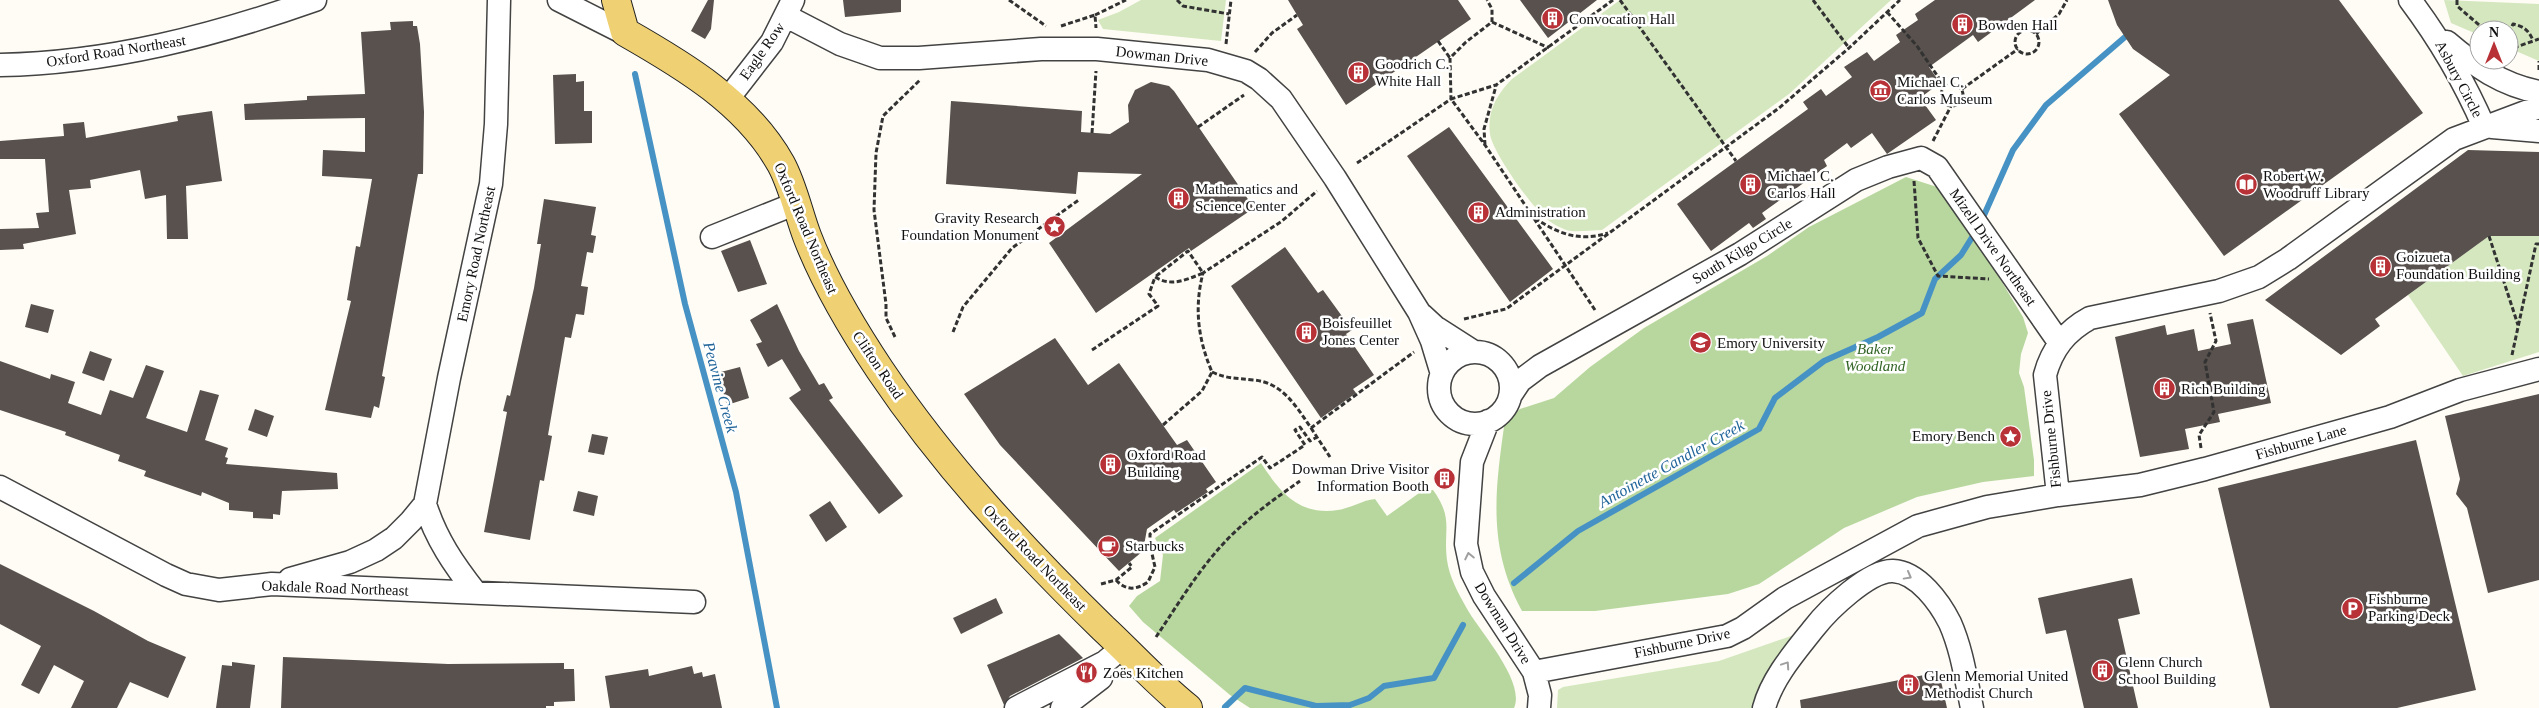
<svg xmlns="http://www.w3.org/2000/svg" width="2539" height="708" font-family="'Times New Roman',serif">
<style>
.green{fill:#d4e7bf}
.forest{fill:#b8d79f}
.lines{fill:none;stroke-linecap:round;stroke-linejoin:round}
.stream{stroke:#4792c4;stroke-width:6}
.building{fill:#58514d}
.minor-casing{stroke:#434343;stroke-width:25}
.major-casing{stroke:#212121;stroke-width:30}
.path{stroke:#323232;stroke-width:3;stroke-dasharray:5 2.5;stroke-linecap:butt}
.minor{stroke:#fff;stroke-width:22}
.major{stroke:#efd173;stroke-width:28}
.oneway{stroke:#9f9f9f}
.labels{text-anchor:middle;stroke-width:5;stroke-linejoin:round;paint-order:stroke}
.poi-label{font-size:15px;fill:#101010;stroke:#fff;text-anchor:start}
.street-label{font-size:15px;fill:#101010;stroke:#fff}
.park-label{font-size:15px;font-style:italic;fill:#316424;stroke:#fff}
.water-label{font-size:16px;font-style:italic;fill:#21659a;stroke:#fff}
</style>
<rect width="100%" height="100%" fill="#fefcf4"/>
<!-- green -->
<path class="green" d="M1141 0H1226L1221 41 1103 29 1098 20 1119 12Z
M1620 0H1891L1789 94 1602 230C1592 230 1580 232 1571 231 1564 230 1552 224 1547 219 1532 208 1492 151 1490 134 1487 111 1497 94 1512 79Z
M2444 0 2539 4V61L2509 48V30H2479V35L2451 23Z
M2489 236H2539V352L2463 376 2408 295Z
M1794 635 1754 708H1557L1558 690 1563 687 1719 661Z"/>
<!-- forest -->
<path class="forest" d="M1906 177 1937 187 1979 244 2023 317 2028 333 2021 354 2019 373 2024 387 2034 460V476L1983 482 1917 497 1844 528 1759 584 1728 594 1595 611H1522C1487 546 1495 490 1505 420L1520 409 1554 398 1590 367 1644 328 1767 256 1809 227Z
M1261 463C1280 492 1299 516 1338 510 1351 508 1363 500 1375 499L1387 516 1422 491 1433 490C1454 519 1443 529 1447 560 1449 576 1458 593 1466 607 1479 631 1526 681 1514 708H1250L1230 695 1143 622 1129 606 1137 596 1160 581 1163 555 1155 538Z"/>
<g class="lines">
<!-- stream -->
<path class="stream" d="M635 74 685 304 736 492 777 708
M1981 222 2013 150 2046 105 2125 37
M1514 583 1578 531 1759 429 1775 398 1824 361 1878 337 1922 313 1935 279 1961 255 1976 231
M1225 707 1245 688 1316 706 1350 705 1369 698 1384 686 1434 678 1463 625"/>
</g>
<!-- building -->
<path class="building" d="M708 0H714L711 29 705 39 691 31Z
M843 0H901V12L845 17Z
M1288 0H1458L1471 19 1346 105 1297 29 1303 25Z
M1520 0H1597L1548 38Z
M1935 0H2035L1978 42 1973 35 1929 67 1940 83 1920 98 1936 120 1887 154 1872 133 1851 148 1847 143 1824 160 1827 166 1762 213 1766 219 1753 228 1749 223 1711 251 1677 204 1808 109 1803 102 1821 89 1826 96 1852 77 1844 67 1867 52 1874 61 1900 42 1896 35 1918 20 1915 14Z
M2108 0H2339L2423 113 2224 256 2119 114 2170 75 2133 49 2117 25Z
M413 21V26H417L420 44 424 112 423 174H418L382 376 385 377 379 408 374 406 371 418 325 410 351 301 347 300 356 246 360 247 372 179 322 176 323 150 365 152V118L245 120 244 104 307 100V96L365 94 361 32 391 30 390 22Z
M576 74V82L584 81V111H592V143L555 144 553 75Z
M1151 82 1169 86 1174 91 1254 208 1191 251 1189 248 1096 313 1049 243 1142 174 1078 172 1076 194 946 184 951 101 1082 111 1081 132 1110 134 1129 122 1128 105 1135 90Z
M212 111 222 181 186 186 188 239H167L166 195 145 199 140 170 90 180 91 188 69 190 76 234 23 244 24 249 0 250V229L39 228 36 213 49 212 45 159H0V141L64 136 63 124 84 122 86 138 178 121 177 116Z
M1449 127 1553 269 1510 302 1407 156Z
M2468 150 2539 152V236H2489L2375 319 2380 326 2341 355 2265 300Z
M544 199 596 207 591 235 596 236 593 253 587 252 581 286 588 287 584 315 576 314 571 338 565 337 548 435 552 436 544 481 540 480 530 540 484 532 507 412 503 411 507 395 510 396 534 288 541 244H537Z
M750 240 767 284 738 292 721 251Z
M1285 247 1318 293 1323 290 1352 330 1346 334 1374 375 1353 389 1356 393 1321 418 1231 286Z
M31 304 54 310 48 333 25 327Z
M777 304 799 351 819 385 824 383 833 398 829 400 903 496 879 514 789 398 801 390 782 359 768 367 756 344 762 342 750 320Z
M2253 319 2271 403 2218 414 2220 422 2185 429 2189 449 2140 457 2115 337 2165 325 2167 335 2194 329 2198 351 2231 344 2227 324Z
M1055 338 1088 385 1119 363 1177 445 1187 440 1216 482 1206 489 1208 492 1176 513 1174 510 1147 529 1143 551 1119 571 1000 445 964 394Z
M90 351 112 359 104 381 82 373Z
M0 361 50 379 51 374 75 382 68 403 101 415 110 390 133 398 146 365 164 371 146 418 187 432 200 390 219 395 205 440 228 448 225 457 228 458 226 464 337 473 338 489 282 491 280 515 273 514V519L253 518V512L229 510V503L202 492 201 496 144 476 146 471 118 461 120 455 65 435 66 432 0 410Z
M740 367 749 398 727 405 717 373Z
M2539 394V580L2488 593 2467 508 2456 494 2460 479 2445 416Z
M255 409 274 416 267 437 248 430Z
M592 434 608 437 604 455 588 452Z
M2416 440 2476 690 2397 708H2270L2218 488Z
M578 491 598 496 594 516 573 511Z
M830 501 847 527 826 542 809 515Z
M0 564 94 611 148 641 186 657 168 698 130 682 117 708H71L84 681 54 665 39 694 21 685 41 646 0 624Z
M2132 578 2140 614 2118 619 2138 708H2084L2066 630 2046 634 2038 598Z
M996 598 1003 613 961 634 953 618Z
M1059 634 1083 658 1010 696 1004 705 987 665Z
M283 657 448 664 564 663V669H574L575 701 554 702V706H546V708H281Z
M232 662 255 665 250 708H216L222 665 232 666Z
M692 666 694 674 702 672 703 677 715 674 722 708H610L605 676 648 669 649 676Z
M1939 672 1947 708H1801L1800 700Z"/>
<g class="lines">
<defs>
<path id="minor" d="M559 0 634 38
M2410 0C2440 40 2464 81 2484 127
M786 16 840 44 880 58H919L1041 49H1097L1208 60 1246 71 1259 79 1281 99 1335 178 1419 312 1432 341 1442 374
M2447 42C2475 66 2502 85 2539 92
M0 65C109 63 213 36 315 0
M727 100 772 42 793 0
M2492 127 2539 131
M712 237 797 203
M1422 315 1435 327 1474 352
M1439 388a36 36 0 1 1 72 0a36 36 0 1 1-72 0Z
M1510 396 1520 381 1540 366 1740 254 1856 180 1888 167 1921 158 1937 167 2059 342
M1488 421 1472 462 1466 544 1472 572 1484 596 1534 672 1540 695 1539 708
M0 487 166 575 186 584 219 590 272 584 694 602
M2058 495 2140 485 2205 469 2390 417 2460 390 2539 369
M425 504C436 539 454 565 476 593
M290 579 350 562 376 550 394 538 411 521 425 504 449 378 491 184 496 124 499 0
M1534 672 1727 636 1743 628 1785 598 1918 526 1987 507 2058 495 2045 375C2052 349 2066 331 2090 318L2219 291 2259 277 2288 259 2454 139 2539 107
M1016 708 1105 662 1123 647
M1062 708 1101 678
M1764 708C1772 678 1795 652 1814 628 1828 610 1869 570 1893 571 1918 572 1940 603 1950 623 1962 650 1966 680 1972 708"/>
<path id="major" d="M616 0 625 32C683 65 747 103 781 164 793 186 798 212 807 236 825 283 852 328 880 370 944 465 1021 548 1103 628 1131 654 1158 684 1188 708"/>
</defs>
<!-- minor casing -->
<use href="#minor" class="minor-casing"/>
<!-- major casing -->
<use href="#major" class="major-casing"/>
<!-- path -->
<path class="path" d="M1009 0 1046 26
M1177 0 1183 6 1229 14
M1620 0 1736 161
M1813 0 1849 48
M2457 0V6L2485 30
M1887 12 1917 46 1945 87
M1095 15 1126 0
M1492 22 1549 48
M1061 26 1095 15 1096 28
M2015 42a12 12 0 1 1 24 0a12 12 0 1 1-24 0Z
M2509 33 2513 24C2525 27 2528 30 2533 40
M2036 34 2059 14 2067 0
M2509 40 2516 47 2539 39
M1438 41 1450 58
M1226 44 1231 0
M1255 52 1272 33 1297 15
M2539 70V61
M1941 95a11 11 0 1 1 22 0a11 11 0 1 1-22 0Z
M1962 89 2018 49
M1198 127 1244 95
M1092 133 1096 71
M1933 141 1951 106
M1485 145 1484 129 1496 86
M1357 163 1451 99 1450 58 1466 42 1492 22V9L1487 0
M1914 181 1918 238 1938 276 1989 279
M1535 218C1558 234 1580 242 1608 233
M2489 236 2518 325
M1595 310 1485 145 1451 99 1496 85 1613 0
M1464 319 1506 309 1779 108 1849 48 1900 0
M953 332 963 307 1012 248 1080 199
M895 337 886 318V304L874 210 876 153 883 116 920 80
M1092 350 1158 306 1149 294 1155 277C1171 287 1186 280 1203 273L1188 251 1155 277
M2512 355 2536 244H2539
M1212 372C1227 379 1237 378 1253 380 1282 382 1296 406 1311 428L1414 352
M1163 425 1202 391 1212 372C1198 339 1194 308 1203 273L1282 221 1317 191
M1311 428 1330 457
M2201 448 2199 435 2214 412 2205 362 2216 341 2210 313
M1116 580C1126 591 1136 590 1148 582L1155 567 1150 545V534L1262 457 1270 468 1305 445 1295 430 1300 427 1310 441 1317 437
M1101 584 1116 580 1132 567 1129 563
M1156 637C1177 606 1197 572 1223 544 1246 519 1273 500 1300 481"/>
<!-- minor -->
<use href="#minor" class="minor"/>
<!-- major -->
<use href="#major" class="major"/>
</g>
<!-- one-way arrows -->
<defs><path id="oneway-chevron" d="M-2-3.5L2.5 0L-2 3.5" fill="none" stroke-width="1.6" stroke-linecap="round" stroke-linejoin="round" transform="scale(1.25)"/></defs>
<g class="oneway">
<use href="#oneway-chevron" transform="translate(1469 556) rotate(-102)"/>
<use href="#oneway-chevron" transform="translate(1908 576) rotate(29)"/>
<use href="#oneway-chevron" transform="translate(1786 665) rotate(-56)"/>
</g>
<!-- icons -->
<defs>
<symbol id="building-disc" viewBox="-11 -11 22 22"><circle r="9.5" fill="#b73137" stroke="#fff"/><path d="M-4-6H4V6H1V3H-1V6H-4ZM-2.5-4.3h1.7v1.8h-1.7ZM.8-4.3h1.7v1.8H.8ZM-2.5-1h1.7V.8h-1.7ZM.8-1h1.7V.8H.8Z" fill="#fff"/></symbol>
<symbol id="museum-disc" viewBox="-11 -11 22 22"><circle r="9.5" fill="#b73137" stroke="#fff"/><path d="M0-6L6-3V-2H-6V-3ZM-5-1h2V3h-2ZM-1-1h2V3h-2ZM3-1h2V3H3ZM-6 4H6V6H-6Z" fill="#fff"/></symbol>
<symbol id="library-disc" viewBox="-11 -11 22 22"><circle r="9.5" fill="#b73137" stroke="#fff"/><path d="M-6-4Q-3-5.5-.7-3.5V5Q-3 3-6 4ZM6-4Q3-5.5 .7-3.5V5Q3 3 6 4Z" fill="#fff"/></symbol>
<symbol id="sight-disc" viewBox="-11 -11 22 22"><circle r="9.5" fill="#b73137" stroke="#fff"/><path d="M0-6L1.8-2.2L6-1.7L2.9 1.2L3.7 5.4L0 3.3L-3.7 5.4L-2.9 1.2L-6-1.7L-1.8-2.2Z" fill="#fff"/></symbol>
<symbol id="university-disc" viewBox="-11 -11 22 22"><circle r="9.5" fill="#b73137" stroke="#fff"/><path d="M0-5L7-2L0 1L-7-2ZM-4 1L0 2.5L4 1V4Q0 6-4 4Z" fill="#fff"/></symbol>
<symbol id="cafe-disc" viewBox="-11 -11 22 22"><circle r="9.5" fill="#b73137" stroke="#fff"/><path d="M-5.5-4.5H6V0H3Q3 3.5 0 3.5H-2.5Q-5.5 3.5-5.5 0ZM3-3.2v2h1.7v-2ZM-6 4.5H4V6H-6Z" fill="#fff"/></symbol>
<symbol id="parking-disc" viewBox="-11 -11 22 22"><circle r="9.5" fill="#b73137" stroke="#fff"/><path d="M-3.5-5.5H1a3.5 3.5 0 0 1 0 7H-1V5.5H-3.5ZM-1-3.4V-.6H.8a1.4 1.4 0 0 0 0-2.8Z" fill="#fff"/></symbol>
<symbol id="restaurant-disc" viewBox="-11 -11 22 22"><circle r="9.5" fill="#b73137" stroke="#fff"/><path d="M-5-6h1v4h1v-4h1v4h1v-4h1v5L-1.5 .5V6h-2V.5L-5-1ZM5-6V6H3V1.5H1.5Q1.5-4 5-6Z" fill="#fff"/></symbol>
</defs>
<g fill-rule="evenodd">
<use href="#building-disc" x="1540" y="6" width="25" height="25"/>
<use href="#building-disc" x="1950" y="12" width="25" height="25"/>
<use href="#building-disc" x="1346" y="60" width="25" height="25"/>
<use href="#museum-disc" x="1868" y="78" width="25" height="25"/>
<use href="#building-disc" x="1738" y="172" width="25" height="25"/>
<use href="#library-disc" x="2234" y="172" width="25" height="25"/>
<use href="#building-disc" x="1166" y="186" width="25" height="25"/>
<use href="#building-disc" x="1466" y="200" width="25" height="25"/>
<use href="#sight-disc" x="1042" y="214" width="25" height="25"/>
<use href="#building-disc" x="2368" y="254" width="25" height="25"/>
<use href="#building-disc" x="1294" y="320" width="25" height="25"/>
<use href="#university-disc" x="1688" y="330" width="25" height="25"/>
<use href="#building-disc" x="2152" y="376" width="25" height="25"/>
<use href="#sight-disc" x="1998" y="424" width="25" height="25"/>
<use href="#building-disc" x="1098" y="452" width="25" height="25"/>
<use href="#building-disc" x="1432" y="466" width="25" height="25"/>
<use href="#cafe-disc" x="1096" y="534" width="25" height="25"/>
<use href="#parking-disc" x="2340" y="596" width="25" height="25"/>
<use href="#building-disc" x="2090" y="658" width="25" height="25"/>
<use href="#restaurant-disc" x="1074" y="660" width="25" height="25"/>
<use href="#building-disc" x="1896" y="672" width="25" height="25"/>
</g>
<g class="labels">
<!-- poi labels -->
<g class="poi-label">
<text x="1569" y="24">Convocation Hall</text>
<text x="1978" y="30">Bowden Hall</text>
<text x="1375" y="69">Goodrich C.<tspan x="1375" dy="17">White Hall</tspan></text>
<text x="1897" y="87">Michael C.<tspan x="1897" dy="17">Carlos Museum</tspan></text>
<text x="1767" y="181">Michael C.<tspan x="1767" dy="17">Carlos Hall</tspan></text>
<text x="2263" y="181">Robert W.<tspan x="2263" dy="17">Woodruff Library</tspan></text>
<text x="1195" y="194">Mathematics and<tspan x="1195" dy="17">Science Center</tspan></text>
<text x="1495" y="217">Administration</text>
<text x="1039" y="223" text-anchor="end">Gravity Research<tspan x="1039" dy="17">Foundation Monument</tspan></text>
<text x="2396" y="262">Goizueta<tspan x="2396" dy="17">Foundation Building</tspan></text>
<text x="1322" y="328">Boisfeuillet<tspan x="1322" dy="17">Jones Center</tspan></text>
<text x="1717" y="348">Emory University</text>
<text x="2181" y="394">Rich Building</text>
<text x="1995" y="441" text-anchor="end">Emory Bench</text>
<text x="1127" y="460">Oxford Road<tspan x="1127" dy="17">Building</tspan></text>
<text x="1429" y="474" text-anchor="end">Dowman Drive Visitor<tspan x="1429" dy="17">Information Booth</tspan></text>
<text x="1125" y="551">Starbucks</text>
<text x="2368" y="604">Fishburne<tspan x="2368" dy="17">Parking Deck</tspan></text>
<text x="2118" y="667">Glenn Church<tspan x="2118" dy="17">School Building</tspan></text>
<text x="1103" y="678">Zoës Kitchen</text>
<text x="1924" y="681">Glenn Memorial United<tspan x="1924" dy="17">Methodist Church</tspan></text>
</g>
<!-- street labels -->
<g class="street-label">
<text transform="translate(116 51) rotate(-9)" y="5">Oxford Road Northeast</text>
<text transform="translate(762 51) rotate(-55)" y="5">Eagle Row</text>
<text transform="translate(1162 56) rotate(6)" y="5">Dowman Drive</text>
<text transform="translate(2459 79) rotate(62)" y="5">Asbury Circle</text>
<text transform="translate(806 228) rotate(67)" y="5">Oxford Road Northeast</text>
<text transform="translate(1993 247) rotate(55)" y="5">Mizell Drive Northeast</text>
<text transform="translate(1742 251) rotate(-31)" y="5">South Kilgo Circle</text>
<text transform="translate(476 254) rotate(-78)" y="5">Emory Road Northeast</text>
<text transform="translate(878 365) rotate(56)" y="5">Clifton Road</text>
<text transform="translate(2051 439) rotate(-96)" y="5">Fishburne Drive</text>
<text transform="translate(2301 442) rotate(-16)" y="5">Fishburne Lane</text>
<text transform="translate(1035 558) rotate(46)" y="5">Oxford Road Northeast</text>
<text transform="translate(335 588) rotate(2)" y="5">Oakdale Road Northeast</text>
<text transform="translate(1503 623) rotate(58)" y="5">Dowman Drive</text>
<text transform="translate(1682 643) rotate(-12)" y="5">Fishburne Drive</text>
</g>
<!-- park labels -->
<g class="park-label">
<text x="1875" y="354">Baker<tspan x="1875" dy="17">Woodland</tspan></text>
</g>
<!-- water labels -->
<g class="water-label">
<text transform="translate(721 387) rotate(75)" y="6">Peavine Creek</text>
<text transform="translate(1671 463) rotate(-29)" y="6">Antoinette Candler Creek</text>
</g>
</g>
<!-- north arrow -->
<g transform="translate(2494 45)"><circle r="24" fill="#ffffff" stroke="#9f9f9f"/>
<path d="M0-4L9 19L0 12L-9 19Z" fill="#b73137"/>
<text y="-8" font-size="14" font-weight="bold" text-anchor="middle" fill="#101010">N</text>
</g>
</svg>
